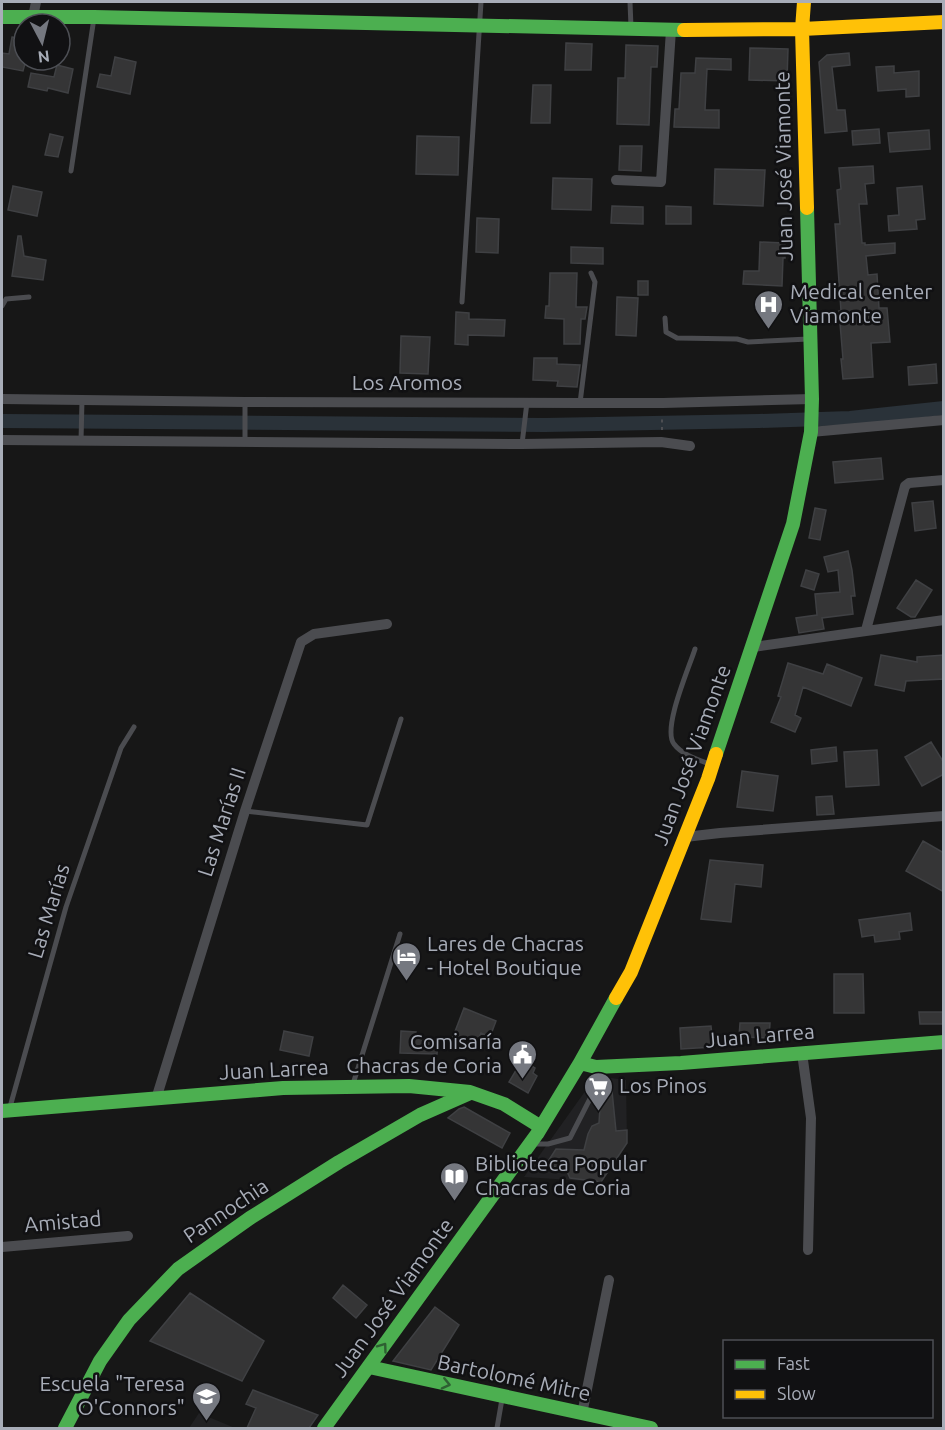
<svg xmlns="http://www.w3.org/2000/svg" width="945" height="1430" font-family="Ubuntu,sans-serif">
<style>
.built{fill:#212123}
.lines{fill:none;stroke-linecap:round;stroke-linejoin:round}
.canal{stroke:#2a3239;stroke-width:14}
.building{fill:#353536;stroke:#3f4043;stroke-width:1.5}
.path{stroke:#4d4e52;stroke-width:2;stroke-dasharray:3 4.5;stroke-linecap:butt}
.lane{stroke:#4b4c50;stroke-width:5}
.street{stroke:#4b4c50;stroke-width:10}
.fast{stroke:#4caf50;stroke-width:14}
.slow{stroke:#ffc107;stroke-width:14}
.oneway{stroke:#2e6032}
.labels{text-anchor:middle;stroke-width:5;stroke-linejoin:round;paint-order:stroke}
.street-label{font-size:21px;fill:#a8adb8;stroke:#111113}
.poi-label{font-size:21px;fill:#a8adb8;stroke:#111113;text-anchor:start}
</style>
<rect width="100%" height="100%" fill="#171717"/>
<!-- built -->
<path class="built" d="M596 1076 626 1080 627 1144 602 1182 524 1177Z
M199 1413 235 1428H189Z"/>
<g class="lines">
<!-- canal -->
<path class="canal" d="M2 421 545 425 759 421 850 418 944 408"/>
</g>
<!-- building -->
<path class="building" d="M12 37 24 39V60H26L23 71 2 67V53L9 54Z
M566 43 592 44 591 70H565Z
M626 45 658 46 657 67H651L649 125 617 124 618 78H625Z
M750 48 788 49 787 81 749 80Z
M849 53 850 65 832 67 837 110H845L847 131 825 133 819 62 827 55Z
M115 57 136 62 130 94 97 87 100 74 111 76Z
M696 58 731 59V70L707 69 705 110H719V128L674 127 675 109H679L681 73H695Z
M57 65 73 69 68 93 48 88 47 91 28 87 31 73 54 77Z
M894 66V73L919 71V96L906 97V89L878 91 876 67Z
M533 85H551L550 123H531Z
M879 129 880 143 853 145 852 131Z
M929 130 930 149 890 152 888 133Z
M50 134 63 137 58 157 45 155Z
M417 136 459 137 458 175 416 174Z
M620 146H642L641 171 619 170Z
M873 166 874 183 865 184 867 204H859L862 243H865V245L895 243V253L866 256 868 275 877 274 879 308H887L890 342 871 343 873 377 843 379 841 359H843L839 311H841L835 224H840L837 190 841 189 839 168Z
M715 169 765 170 763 206 714 204Z
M553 178 592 179 591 210 552 209Z
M13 186 42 192 37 216 8 210Z
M922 186 925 219 916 220 917 229 889 231 888 216 899 215 897 188Z
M612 206 643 207V224L611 223Z
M666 206 691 207V224H666Z
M477 218 499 219 498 253 476 252Z
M18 236H21L24 256 46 260 43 280 12 276Z
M760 242 785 243V258H783L782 286 743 284 744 271H759Z
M571 247 603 248V264L571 263Z
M550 273H577L576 307H587L585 319H581L580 344H564V319L545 318 546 306H549Z
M638 281H648V295H638Z
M617 297 638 298 636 336 616 335Z
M456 312 469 313V319L505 320 504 336 468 335V345L455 344Z
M401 336 430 337 428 374 400 373Z
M534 358H557V364L580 365 577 387 557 386 558 381 533 380Z
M936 364 937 383 909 385 908 367Z
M881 458 883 479 835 483 833 462Z
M933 501 936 528 915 531 912 503Z
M815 508 826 510 820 540 809 538Z
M848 551 852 570 855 596H851L853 614 822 618 824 629 799 633 796 618 817 615 815 594 840 592 838 570 828 572 824 557Z
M806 570 819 574 814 590 801 586Z
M916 580 932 590 915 617H911L897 608Z
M881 655 917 662V657L944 655V679L906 681 904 691 875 685Z
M788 663 823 674 827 664 862 678 851 706 803 687 795 715 801 718 795 732 771 722 781 697 778 696Z
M931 742 944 763V774L922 786 905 757Z
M836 747 837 761 812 764 811 750Z
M877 750 879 785 846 787 844 752Z
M742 771 778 776 773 811 737 807Z
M832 796 834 814 817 815 816 797Z
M923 841 944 853V892L906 871Z
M710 860 763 865 761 887 735 884 731 922 701 919Z
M910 913 912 930 899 932 900 939 875 942 874 935 862 937 859 920Z
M834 974H863L864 1013H834Z
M464 1008 496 1021 490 1037 481 1033 474 1048 451 1042Z
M919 1012H944V1024H920Z
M740 1023H770L769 1038 739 1037Z
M711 1026 713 1047 681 1049 680 1028Z
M284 1031 313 1037 309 1056 280 1050Z
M401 1031 416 1032 415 1038 438 1039 437 1054 400 1053Z
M522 1060 535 1068 533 1073 537 1076 528 1093 509 1082Z
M601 1091H612L616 1131 627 1130V1143L601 1182 570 1178 565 1167 545 1166 556 1149 584 1150 588 1134 592 1126 599 1123Z
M464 1107 510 1133 502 1148 448 1118 459 1109Z
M343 1285 367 1305 356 1318 333 1298Z
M190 1293 264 1341 242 1381 150 1341Z
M435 1307 459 1325 431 1370 393 1361Z
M253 1390 318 1415 309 1428H247L256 1408 246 1404Z"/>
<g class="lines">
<!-- path -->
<path class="path" d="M662 430V415"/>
<!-- lane -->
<path class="lane" d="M630 2 631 27
M71 171 94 18
M462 302 481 2
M2 306 6 299 29 297
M665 318 666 332 677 338 737 339 748 342 808 339
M580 403 595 282 591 273
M81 441 82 400
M245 442V402
M522 444 527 402
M695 649C689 668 662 729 674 744 682 755 699 760 712 765
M245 811 367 825 401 719
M353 1084 400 934
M10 1107 66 907 121 748 134 727
M534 1144H548L570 1138 596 1087V1070
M497 1428 502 1399"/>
<!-- street -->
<path class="street" d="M33 17 36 2
M616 180 661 182 671 30
M2 399 245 402 580 403H663L812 399
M811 432 944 420
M2 440 522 444 661 442 690 446
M866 630 905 486 909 483 944 480
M753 647 944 620
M685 837 720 833 944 816
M802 1053 811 1118 808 1250
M156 1099 245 811 301 642 314 634 387 624
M2 1247 128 1236
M582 1414 609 1280"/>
<!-- fast -->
<path class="fast" d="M2 17H94L684 30
M716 754 793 524 811 432 812 399 807 208
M580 1063 596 1067 681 1063 944 1042
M2 1111 283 1088 409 1086 470 1092 504 1104 541 1127
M369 1367 651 1428
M65 1428 100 1361 129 1320 178 1269 250 1218 339 1162 420 1115 470 1093
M324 1428 537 1134 580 1063 616 998"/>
<!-- slow -->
<path class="slow" d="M804 2 802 29 807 208
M684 30 802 29 944 22
M616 998 631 972 708 779 716 754"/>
</g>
<!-- one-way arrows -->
<defs><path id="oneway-chevron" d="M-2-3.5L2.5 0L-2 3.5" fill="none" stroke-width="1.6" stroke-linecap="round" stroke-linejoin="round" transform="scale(1.5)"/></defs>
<g class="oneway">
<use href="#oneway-chevron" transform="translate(383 1347) rotate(-54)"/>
<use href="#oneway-chevron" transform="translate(446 1384) rotate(13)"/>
</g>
<!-- icons -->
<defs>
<symbol id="hospital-pin" viewBox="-11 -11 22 30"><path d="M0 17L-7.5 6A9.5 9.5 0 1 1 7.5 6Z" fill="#757880" stroke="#111113"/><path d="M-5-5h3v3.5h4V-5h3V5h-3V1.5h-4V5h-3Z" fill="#fff"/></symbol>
<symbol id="hotel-pin" viewBox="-11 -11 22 30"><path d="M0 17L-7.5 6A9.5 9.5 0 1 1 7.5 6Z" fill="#757880" stroke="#111113"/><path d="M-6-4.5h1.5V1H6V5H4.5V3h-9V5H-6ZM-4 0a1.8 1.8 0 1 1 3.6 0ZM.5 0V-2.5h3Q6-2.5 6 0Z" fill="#fff"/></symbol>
<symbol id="civic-pin" viewBox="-11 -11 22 30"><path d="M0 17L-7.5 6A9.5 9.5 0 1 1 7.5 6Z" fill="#757880" stroke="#111113"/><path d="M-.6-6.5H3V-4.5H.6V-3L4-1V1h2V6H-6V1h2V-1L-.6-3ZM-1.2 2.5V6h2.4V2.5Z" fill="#fff"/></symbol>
<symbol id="supermarket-pin" viewBox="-11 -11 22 30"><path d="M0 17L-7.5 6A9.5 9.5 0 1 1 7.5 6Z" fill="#757880" stroke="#111113"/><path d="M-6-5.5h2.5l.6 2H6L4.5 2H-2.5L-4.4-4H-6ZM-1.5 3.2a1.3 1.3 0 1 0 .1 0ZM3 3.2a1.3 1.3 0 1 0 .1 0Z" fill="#fff"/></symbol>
<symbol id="library-pin" viewBox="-11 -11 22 30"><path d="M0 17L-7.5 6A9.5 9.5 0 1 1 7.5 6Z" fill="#757880" stroke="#111113"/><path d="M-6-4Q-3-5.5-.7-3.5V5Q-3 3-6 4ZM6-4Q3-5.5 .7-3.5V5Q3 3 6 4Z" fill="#fff"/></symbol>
<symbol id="school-pin" viewBox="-11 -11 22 30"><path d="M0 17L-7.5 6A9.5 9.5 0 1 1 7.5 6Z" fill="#757880" stroke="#111113"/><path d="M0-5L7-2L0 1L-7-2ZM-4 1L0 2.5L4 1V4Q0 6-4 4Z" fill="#fff"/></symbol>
</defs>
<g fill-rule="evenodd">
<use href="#hospital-pin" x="752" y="288" width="33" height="45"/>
<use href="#hotel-pin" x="390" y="940" width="33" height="45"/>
<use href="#civic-pin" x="506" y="1038" width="33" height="45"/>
<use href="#supermarket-pin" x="582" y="1070" width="33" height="45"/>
<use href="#library-pin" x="438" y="1160" width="33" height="45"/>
<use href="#school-pin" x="190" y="1380" width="33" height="45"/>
</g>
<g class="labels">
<!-- street labels -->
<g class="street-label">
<text transform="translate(784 166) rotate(-91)" y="7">Juan José Viamonte</text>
<text x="407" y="390">Los Aromos</text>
<text transform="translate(692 755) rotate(-70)" y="7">Juan José Viamonte</text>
<text transform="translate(222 822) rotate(-72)" y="7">Las Marías II</text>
<text transform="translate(49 911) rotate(-73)" y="7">Las Marías</text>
<text transform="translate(760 1036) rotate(-5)" y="7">Juan Larrea</text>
<text transform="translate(274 1070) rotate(-3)" y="7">Juan Larrea</text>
<text transform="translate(226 1211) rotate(-34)" y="7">Pannochia</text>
<text transform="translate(63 1222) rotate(-5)" y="7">Amistad</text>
<text transform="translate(393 1298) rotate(-54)" y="7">Juan José Viamonte</text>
<text transform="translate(514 1378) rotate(12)" y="7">Bartolomé Mitre</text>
</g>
<!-- poi labels -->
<g class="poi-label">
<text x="790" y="299">Medical Center<tspan x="790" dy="24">Viamonte</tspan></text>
<text x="427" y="951">Lares de Chacras<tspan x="427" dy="24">- Hotel Boutique</tspan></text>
<text x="502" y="1049" text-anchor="end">Comisaría<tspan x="502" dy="24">Chacras de Coria</tspan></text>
<text x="619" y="1093">Los Pinos</text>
<text x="475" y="1171">Biblioteca Popular<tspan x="475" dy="24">Chacras de Coria</tspan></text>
<text x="185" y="1391" text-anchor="end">Escuela "Teresa<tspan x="185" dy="24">O'Connors"</tspan></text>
</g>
</g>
<!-- border -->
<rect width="945" height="1430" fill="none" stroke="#a8adb8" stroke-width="6"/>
<!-- legend -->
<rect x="723" y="1340" width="210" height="78" fill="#111113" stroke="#4d4f55" stroke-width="1.5"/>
<rect x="735" y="1360" width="30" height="9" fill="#4caf50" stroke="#4d4f55" stroke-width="1.5"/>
<text x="777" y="1370" font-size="18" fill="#a8adb8">Fast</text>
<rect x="735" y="1390" width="30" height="9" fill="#ffc107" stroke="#4d4f55" stroke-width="1.5"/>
<text x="777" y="1400" font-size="18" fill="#a8adb8">Slow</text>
<!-- north arrow -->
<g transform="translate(42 42) rotate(173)"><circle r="28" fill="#111113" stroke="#4d4f55" stroke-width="1.5"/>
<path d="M0-4.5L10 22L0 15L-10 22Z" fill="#757880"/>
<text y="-9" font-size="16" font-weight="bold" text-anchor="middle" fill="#a8adb8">N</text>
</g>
</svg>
